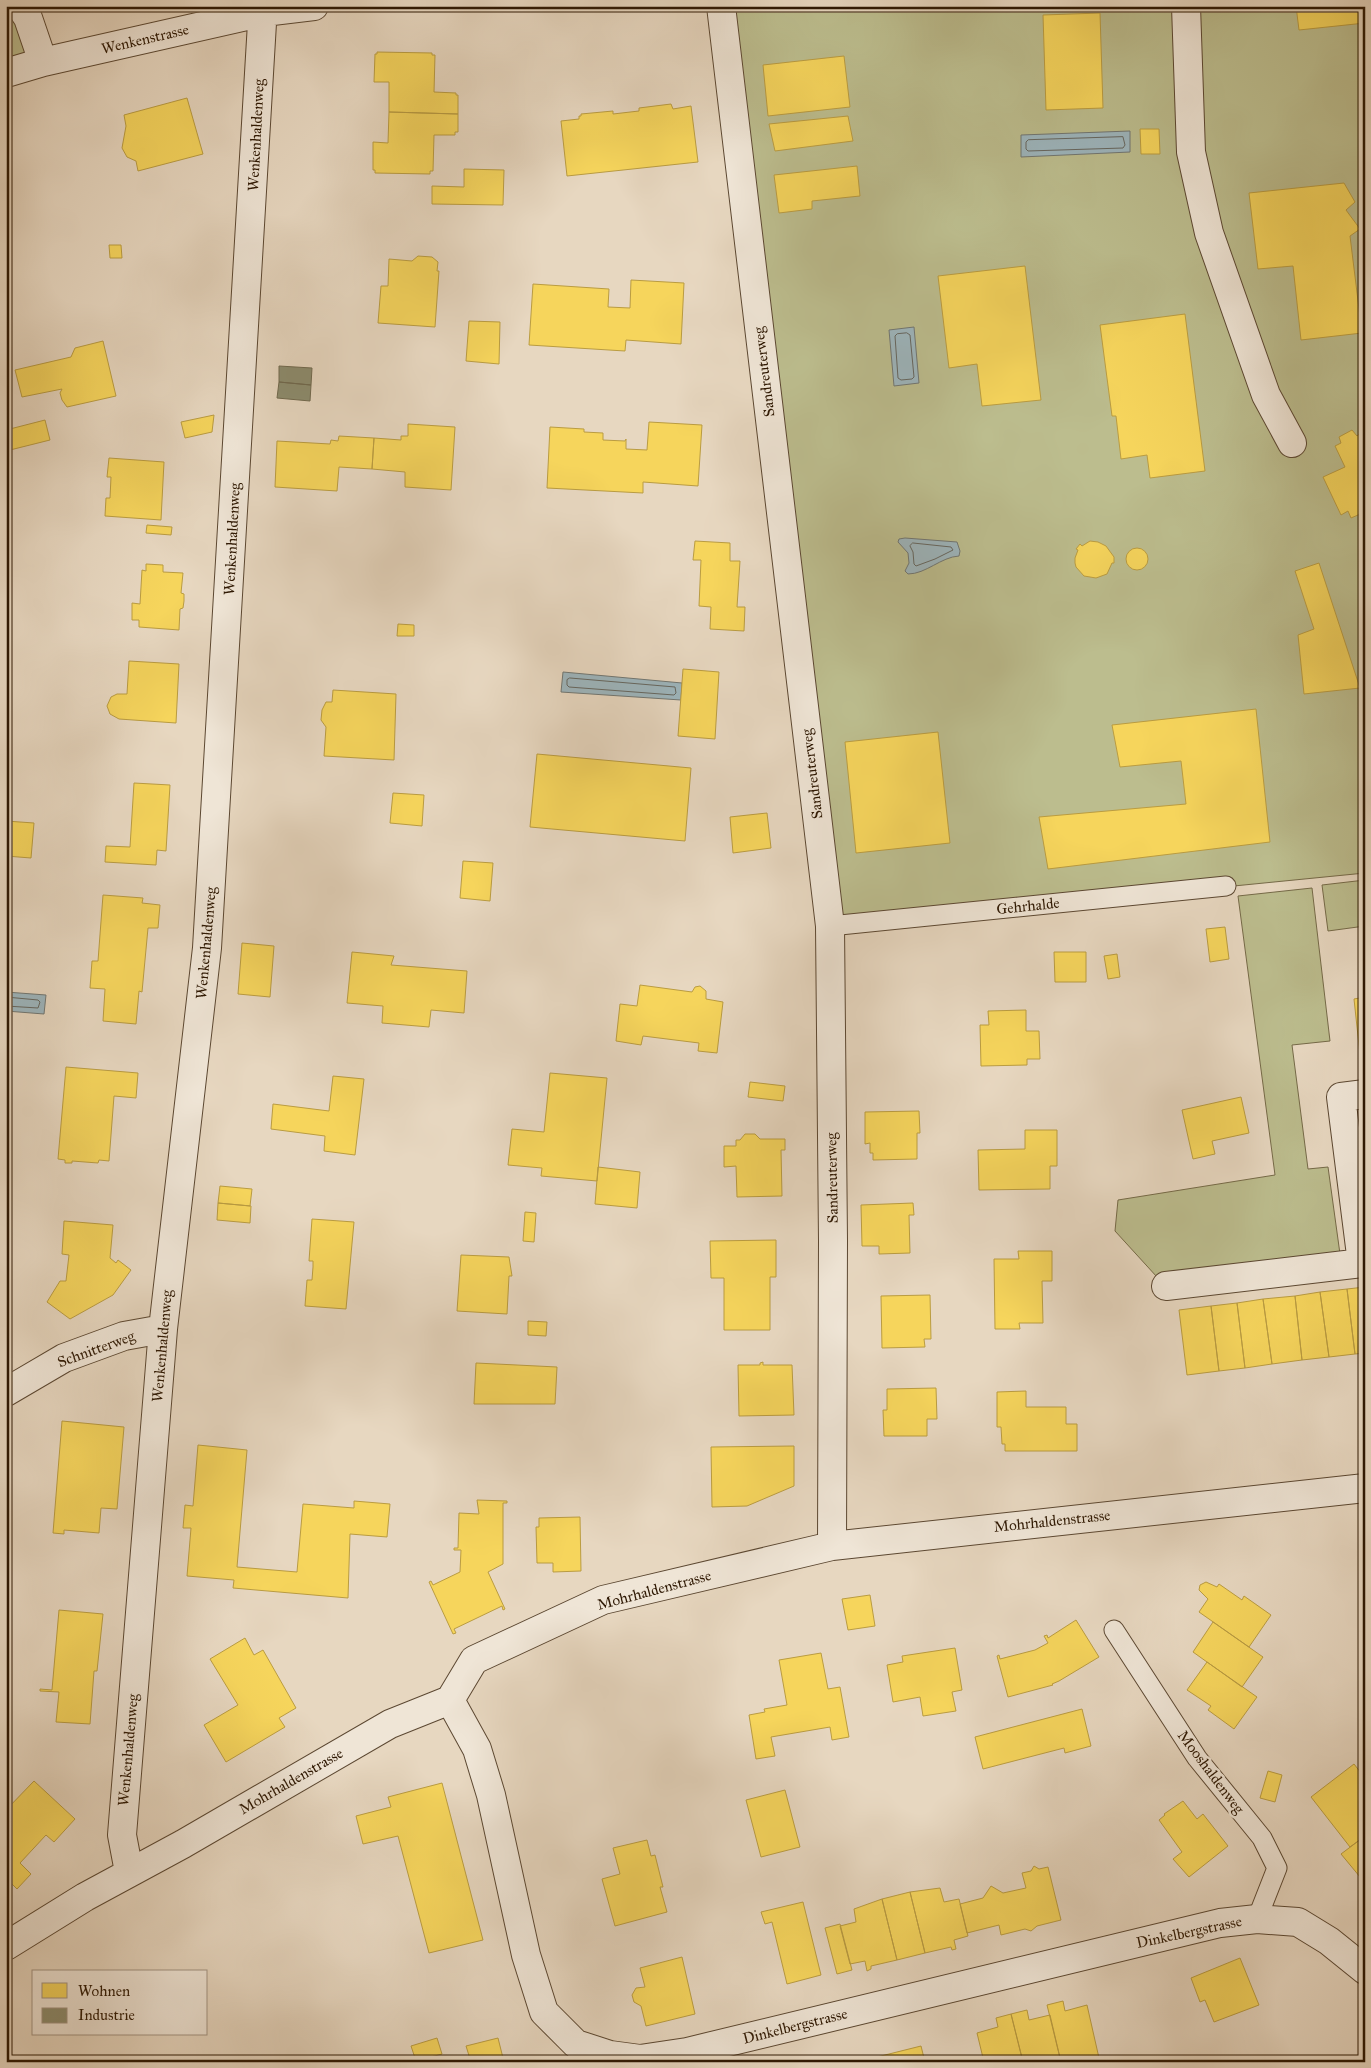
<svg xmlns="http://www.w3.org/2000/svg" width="1371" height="2068" font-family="'IM FELL Great Primer',serif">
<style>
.green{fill:#bcbd8e;stroke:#756a48}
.water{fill:#9db6be;stroke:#717773}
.homes{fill:#f6d55c;stroke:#ba9c41}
.industry{fill:#8c8c6e;stroke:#70694e}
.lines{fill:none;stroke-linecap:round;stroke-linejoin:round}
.shore{stroke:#666760;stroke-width:1}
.service-casing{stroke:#5c4832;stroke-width:21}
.minor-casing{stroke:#5c4832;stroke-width:30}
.service{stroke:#efe5d6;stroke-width:19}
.minor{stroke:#efe5d6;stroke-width:28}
.labels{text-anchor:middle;stroke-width:5;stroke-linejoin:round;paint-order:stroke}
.street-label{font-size:15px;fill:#2e1803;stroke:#efe5d6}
</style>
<rect width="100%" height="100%" fill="#e7d7c0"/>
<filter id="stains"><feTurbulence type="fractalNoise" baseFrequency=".004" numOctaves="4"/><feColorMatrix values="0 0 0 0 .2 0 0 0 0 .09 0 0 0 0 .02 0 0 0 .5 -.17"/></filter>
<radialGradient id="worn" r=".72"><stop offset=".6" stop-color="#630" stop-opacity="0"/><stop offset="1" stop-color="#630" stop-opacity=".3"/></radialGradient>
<!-- green -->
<path class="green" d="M6 6H20L43 62 6 73Z
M721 6H1365V873L830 926Z
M1365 880V926L1328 931 1322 885Z
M1312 888 1330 1041 1292 1045 1308 1169 1328 1167 1340 1254 1157 1277 1115 1231 1118 1200 1275 1175 1238 896Z"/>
<!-- water -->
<path class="water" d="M1130 131V152L1021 157V135Z
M914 327 919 383 894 386 889 330Z
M905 538 957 542 960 551 959 556C941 557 926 574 908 574L905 571 909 563 908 553 898 542 899 539Z
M563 672 682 683 681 700 561 692Z
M6 992 46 995 44 1014 6 1011Z"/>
<!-- homes -->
<path class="homes" d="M1296 6H1363L1365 23 1299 30Z
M1100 13 1103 108 1046 110 1043 15Z
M377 52 432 53V55H435L434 92 456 93V95H458V114L389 112V82H374L375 54H377Z
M844 56 850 107 768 116 763 65Z
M187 98 203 154 138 171 136 161 127 157 122 148 126 126 124 115Z
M671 104 673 109 691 106 698 162 567 176 561 121 579 119V116H581V114L613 111V114L639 111V108Z
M389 112 458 114V132H455V135H434L433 171H430V174L375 173V170H373V142L388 143Z
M848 116 853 141 775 151 769 124Z
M1140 129H1159L1160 154H1141Z
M857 166 860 196 812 201V209L779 213 774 175Z
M464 169 504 170 503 205 432 204V186L464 187Z
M1344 183 1355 202 1346 210 1360 229 1350 236 1362 333 1301 340 1293 266 1258 269 1249 193Z
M109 245H121L122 258H110Z
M418 256 432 257 438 262 437 271H439L435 327 378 323 381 286H388L389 259 412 261Z
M1025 266 1041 400 982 406 977 364 949 368 938 276Z
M631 280 684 283 681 344 626 340 625 351 529 345 533 284 609 289 608 307 630 308Z
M1185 314 1205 471 1150 478 1147 455 1121 459 1116 416H1112L1100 325Z
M469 321 500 322 499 364 466 361Z
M103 341 116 396 67 407 62 400 60 393 62 389 22 397 15 370 71 357 75 348Z
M214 415 212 432 185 438 181 422Z
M45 420 50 440 6 451V430Z
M649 422 702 425 698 486 643 482V493L547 488 550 427 584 429V432L603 433V440L625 441 626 439V449L647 450Z
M408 424 455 427 451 490 405 487V472L372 469 374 438 401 440V436H408Z
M1365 429V512L1351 518 1348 511 1341 515 1323 477 1345 467 1335 446 1341 443 1339 437 1352 430 1357 436Z
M339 436 374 438 372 469 339 467 337 491 275 487 277 441 330 444 331 440 338 441Z
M109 458 164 462 161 520 105 516 106 498H110L111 477H107Z
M147 525 172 527 171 535 146 533Z
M695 541 730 543V561H740L737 607H745L744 631 710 629 711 607 699 606 701 560H693Z
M1090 541 1098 542 1106 546 1114 557V563H1112L1107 574 1096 578 1084 576 1076 567 1075 563V558L1078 550 1076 549 1080 544 1082 546Z
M1126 559a11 11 0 1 1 22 0a11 11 0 1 1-22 0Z
M1319 563 1360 688 1304 694 1298 635 1314 629 1295 571Z
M146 564 163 565V572L183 573 181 593 184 594V601L183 608 180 609 179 630 139 627V620H132V603L140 604 142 570 146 571Z
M398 624 414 625V636H397Z
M129 661 179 664 176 723 119 719 110 714 107 706 111 697 117 694H127Z
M683 669 719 672 715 739 678 736Z
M333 690 396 694 394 760 324 756 326 727 321 720 322 710 326 702H332Z
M1256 709 1270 842 1048 869 1039 817 1186 804 1181 761 1120 767 1112 725Z
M938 732 950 843 856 853 845 742Z
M537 754 691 768 685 841 530 827Z
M134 783 170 785 166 851 157 850 156 865 105 862 106 846 130 847Z
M393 793 424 795 422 826 390 823Z
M767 813 771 848 733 853 730 817Z
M6 821 34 823 31 858 6 856Z
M463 861 493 863 490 901 460 898Z
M103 895 143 898 142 903 160 905 158 928H148L142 992 139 991 136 1024 103 1021 105 989 90 988 92 961H98Z
M1225 927 1229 959 1210 962 1206 929Z
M242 943 274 946 270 997 238 994Z
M352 952 394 956 391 965 467 971 464 1013 431 1010 429 1027 382 1023 383 1006 347 1003Z
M1054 952H1086V982H1055Z
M1117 954 1120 977 1108 979 1104 956Z
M640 985 692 992 695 987 700 986 706 991V999L723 1002 717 1053 698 1051 699 1043 643 1036 641 1045 616 1041 620 1004 637 1006Z
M1365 997V1063L1361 1064 1354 999Z
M1026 1010V1031H1039L1040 1059H1027V1065L981 1066 980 1025H989L988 1011Z
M66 1067 138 1073 136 1098 114 1096 109 1161 99 1160 98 1163 72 1161V1163H65V1160L58 1159Z
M550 1073 607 1078 597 1181 541 1176 542 1168 508 1165 512 1129 544 1132Z
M333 1076 364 1079 355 1155 324 1151 325 1136 271 1129 273 1104 329 1111Z
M750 1082 785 1086 783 1101 748 1097Z
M1241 1097 1249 1133 1212 1141 1215 1154 1193 1159 1182 1110Z
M919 1111 920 1133H917V1159L873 1160V1153H870V1143L865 1144V1112Z
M1025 1130H1057V1166H1050V1189L979 1190 978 1150 1025 1149Z
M745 1134H755L760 1139H785V1150H781L782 1196 737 1197 736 1166 724 1167V1146H736V1140H740Z
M598 1167 640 1172 637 1208 595 1204Z
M220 1186 252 1189 250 1206 218 1203Z
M218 1203 251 1206 250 1223 217 1220Z
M913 1203 914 1215H909L910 1253 879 1254V1246H862L861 1205Z
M525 1212 536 1213 534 1242 523 1241Z
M312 1219 354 1222 346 1309 305 1306 307 1280H312L313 1267V1261H309Z
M64 1221 113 1225 110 1258 116 1263 118 1260 131 1270 113 1295 70 1319 47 1302 60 1281H66L69 1255 62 1254Z
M776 1240V1277H770V1330H724V1278H711L710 1241Z
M1018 1251H1052V1281H1042L1043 1323H1019L1020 1329H995L994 1259H1019Z
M461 1255 509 1257 512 1276H509L507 1314 457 1311Z
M1365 1287V1353L1355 1354 1347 1289Z
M1347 1289 1355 1354 1329 1357 1320 1292Z
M1320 1292 1329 1357 1302 1360 1295 1296Z
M930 1295 931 1339H924L925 1347 882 1348 881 1296Z
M1295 1296 1302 1360 1272 1364 1263 1299Z
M1263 1299 1272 1364 1245 1368 1237 1303Z
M1237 1303 1245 1368 1219 1371 1211 1306Z
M1211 1306 1219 1371 1187 1375 1179 1310Z
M528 1321 547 1322 546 1336 528 1335Z
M763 1362V1365H792L794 1415 739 1416 738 1365H760V1363Z
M476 1363 557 1367 555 1404H474Z
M936 1388 937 1419H927V1436H884L883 1410H887V1389Z
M1026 1391V1407H1066V1424H1077V1451H1005V1444H1002L1001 1427H997V1392Z
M62 1421 124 1427 117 1509 101 1508 99 1533 64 1530V1534L53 1533Z
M198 1445 247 1450 237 1567 297 1572 303 1504 354 1508V1501L390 1504 387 1537 350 1534 348 1598 233 1588 234 1580 187 1576 191 1528H183L185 1505 193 1506Z
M794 1446V1486L747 1506 712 1507 711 1447Z
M477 1500 507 1501V1503H503V1564L488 1572 505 1609 503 1610 502 1606 454 1629 456 1633 453 1634 429 1582 431 1581 433 1585 460 1572 461 1550H454V1548H458L459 1513 479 1514Z
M580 1517 581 1571 553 1572V1563H537L536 1527H539V1518Z
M1206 1582 1217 1587 1219 1584 1242 1600 1244 1596 1271 1615 1249 1647 1199 1612 1208 1599 1199 1590 1200 1585Z
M870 1595 875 1626 848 1630 842 1599Z
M59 1610 103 1614 97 1671H94L90 1724 56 1722 59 1692 40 1691V1689L52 1690Z
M1076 1620 1099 1657 1059 1681 1052 1684 1053 1685 1008 1697 997 1656 999 1655 1000 1659 1035 1650 1048 1643 1044 1636 1047 1635 1048 1638Z
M1213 1622 1263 1657 1242 1687 1193 1652Z
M245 1638 254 1655 263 1650 296 1708 279 1718 285 1727 226 1762 204 1725 238 1705 210 1659Z
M955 1648 962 1690 952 1692 956 1711 923 1716 920 1697 893 1702 887 1665 903 1662 902 1656Z
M821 1653 828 1689 840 1687 849 1737 832 1740 830 1727 771 1737 775 1756 756 1759 749 1715 765 1712 764 1709 787 1705 779 1660Z
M1207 1662 1257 1697 1234 1729 1208 1710 1211 1706 1187 1690Z
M1082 1709 1091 1746 1065 1753 1064 1748 983 1769 975 1737Z
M1354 1764 1365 1778V1836L1350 1847 1311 1797Z
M1268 1771 1282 1775 1275 1802 1260 1798Z
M34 1781 75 1819 54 1842 46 1835 20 1863 31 1874 17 1889 6 1878V1810Z
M442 1783 483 1940 429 1953 398 1836 363 1844 356 1816 391 1807 388 1797Z
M785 1790 800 1847 761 1857 746 1800Z
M1183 1801 1197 1819 1203 1814 1228 1846 1189 1877 1173 1859 1182 1852 1159 1820 1165 1815 1164 1814Z
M1365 1836V1883L1341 1854Z
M647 1840 651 1856 655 1855 663 1887H660L667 1912 615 1926 602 1879 620 1874 613 1848Z
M1034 1866 1039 1869 1048 1867 1061 1920 1037 1926 1031 1931 1025 1929 1001 1935 999 1925 967 1933 960 1904 983 1898 991 1886 1003 1893 1026 1888 1022 1873 1031 1871Z
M940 1888 944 1902 959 1899 968 1936 954 1940 956 1949 952 1950 951 1947 925 1953 910 1892Z
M910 1892 925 1953 897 1960 882 1899Z
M882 1899 897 1960 871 1966V1969L867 1971 865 1961 850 1964 840 1926 856 1922 854 1909Z
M803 1902 821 1975 787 1984 772 1922 765 1924 761 1912Z
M840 1924 852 1970 837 1974 825 1928Z
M682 1957 695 2014 646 2026 641 2006 634 2002 632 1995 636 1988 645 1987 640 1968Z
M1240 1958 1259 2005 1214 2022 1205 2000 1200 2002 1191 1978Z
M1063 2001 1065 2011 1087 2005 1099 2058 1082 2062H1061L1047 2005Z
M1027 2010 1029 2020 1050 2015 1061 2062H1023L1011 2014Z
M1011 2014 1023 2062H984L977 2033 998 2027 996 2018Z
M437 2038 442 2054 416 2061 411 2046Z
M498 2038 504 2062H471L466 2046Z
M921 2046 925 2062H874L873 2058Z
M1365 2055V2062H1348Z"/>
<!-- industry -->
<path class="industry" d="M279 366 312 368 311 385 279 382Z
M279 382 311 385 310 401 277 398Z"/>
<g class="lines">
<!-- shore -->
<path class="shore" d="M1123 137 1125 145 1123 148 1028 151 1026 149V142L1028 140Z
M907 333 910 335 914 377 912 379 901 380 898 378 895 336 897 334Z
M913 543 951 547 953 550 935 559 916 566 914 564 913 552 910 546Z
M570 678 675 687 676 693 674 695 569 687 567 685V680Z
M6 997 38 1000 40 1002 38 1008 6 1006"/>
<defs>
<path id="service" d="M830 926 1226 886
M1114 1630 1197 1758 1262 1838 1277 1868 1257 1919"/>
<path id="minor" d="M20 6 28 18 43 62
M721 6 830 926 833 1241 832 1546
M1186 6 1191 152 1209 233 1266 395 1292 443
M6 73 43 62 264 12 314 6
M1365 1094 1341 1097 1362 1263 1365 1262
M1166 1286 1362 1263
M6 1392 64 1358 124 1336 163 1329
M450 1700 477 1749 491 1795 526 1955 544 2012 576 2044 610 2055 640 2059 687 2052 1220 1923 1257 1919 1298 1922 1329 1941 1365 1970
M129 1872 122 1835 163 1329 207 948 263 6
M6 1946 85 1897 183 1844 390 1724 450 1700 474 1660 603 1600 832 1546 1365 1488"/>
</defs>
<!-- service casing -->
<use href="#service" class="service-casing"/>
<!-- minor casing -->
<use href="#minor" class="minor-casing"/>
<!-- service -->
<use href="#service" class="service"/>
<!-- minor -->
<use href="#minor" class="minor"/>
</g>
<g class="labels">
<!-- street labels -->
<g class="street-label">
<text transform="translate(145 39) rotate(-13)" y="5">Wenkenstrasse</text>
<text transform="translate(256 135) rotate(-87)" y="5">Wenkenhaldenweg</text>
<text transform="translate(764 372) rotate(-97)" y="5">Sandreuterweg</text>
<text transform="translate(232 539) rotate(-87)" y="5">Wenkenhaldenweg</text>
<text transform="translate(812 774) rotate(-97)" y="5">Sandreuterweg</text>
<text transform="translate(1028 906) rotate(-6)" y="5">Gehrhalde</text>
<text transform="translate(206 943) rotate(-85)" y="5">Wenkenhaldenweg</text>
<text transform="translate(832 1178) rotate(-91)" y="5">Sandreuterweg</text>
<text transform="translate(162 1346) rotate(-85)" y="5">Wenkenhaldenweg</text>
<text transform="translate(96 1349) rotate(-20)" y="5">Schnitterweg</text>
<text transform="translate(1052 1521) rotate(-6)" y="5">Mohrhaldenstrasse</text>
<text transform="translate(654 1590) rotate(-15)" y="5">Mohrhaldenstrasse</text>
<text transform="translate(128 1750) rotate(-85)" y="5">Wenkenhaldenweg</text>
<text transform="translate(1211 1772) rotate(53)" y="5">Mooshaldenweg</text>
<text transform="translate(291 1781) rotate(-30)" y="5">Mohrhaldenstrasse</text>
<text transform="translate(1189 1932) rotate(-12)" y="5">Dinkelbergstrasse</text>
<text transform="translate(795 2026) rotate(-14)" y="5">Dinkelbergstrasse</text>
</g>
</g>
<!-- margin -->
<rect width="1371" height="2068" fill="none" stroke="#e7d7c0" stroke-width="25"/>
<rect x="8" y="8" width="1356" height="2053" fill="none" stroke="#2e1803" stroke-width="2.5"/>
<rect x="12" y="12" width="1346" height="2043" fill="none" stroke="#2e1803"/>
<!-- legend -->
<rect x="32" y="1970" width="175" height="65" fill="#efe5d6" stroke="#a29382"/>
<rect x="42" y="1983" width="25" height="15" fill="#f6d55c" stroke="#a29382"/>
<text x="78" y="1996" font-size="15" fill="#2e1803">Wohnen</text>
<rect x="42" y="2008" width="25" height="15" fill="#8c8c6e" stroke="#a29382"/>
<text x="78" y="2020" font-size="15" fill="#2e1803">Industrie</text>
<rect width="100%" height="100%" filter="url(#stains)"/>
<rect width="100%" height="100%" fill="url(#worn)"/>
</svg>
